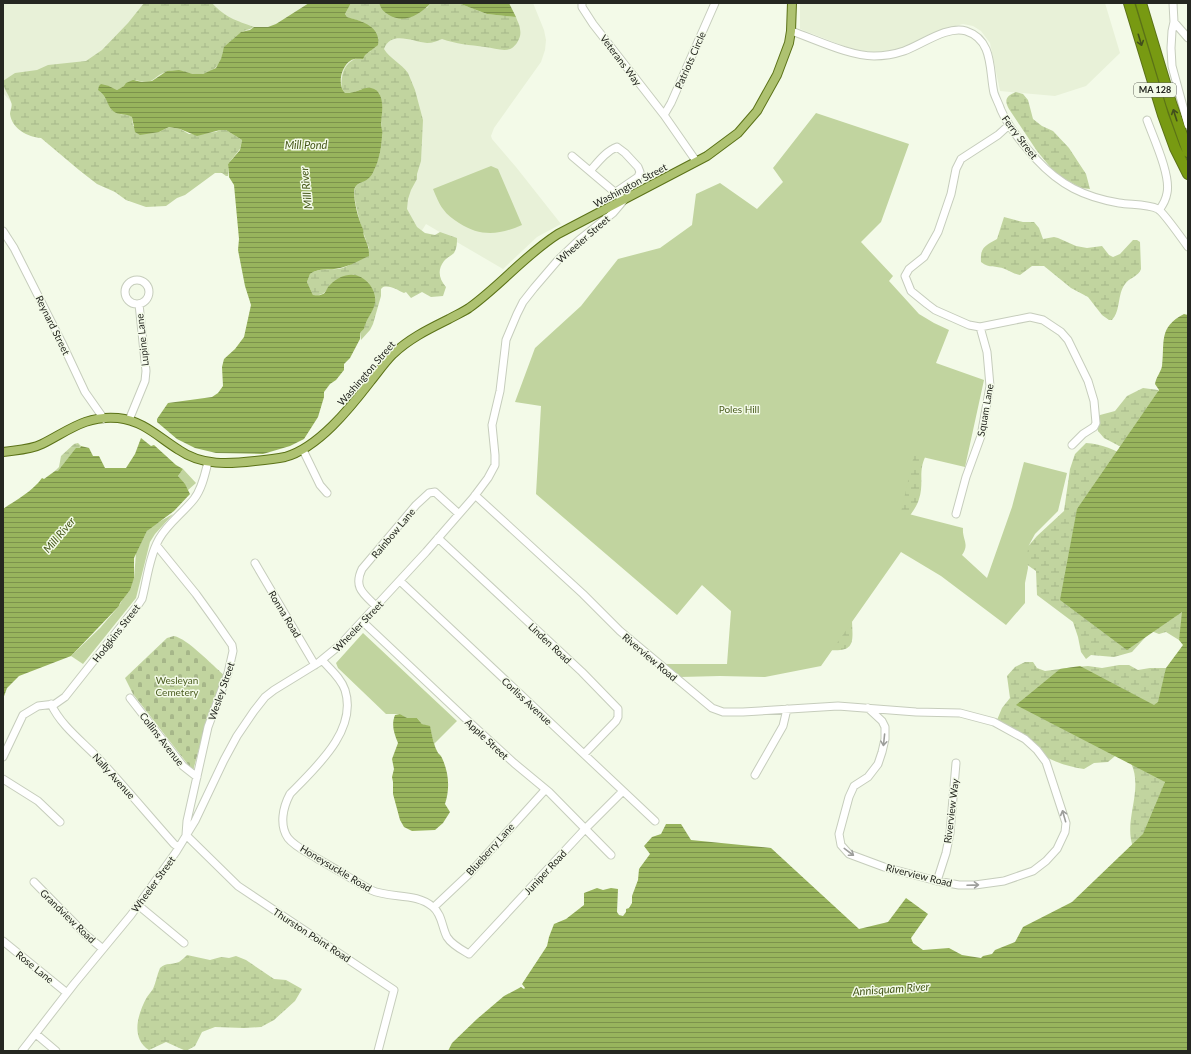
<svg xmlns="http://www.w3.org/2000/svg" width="1191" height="1054" font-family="Lato,sans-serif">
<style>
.built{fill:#e8f1d8}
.wetland{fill:url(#wetland-marsh)}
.cemetery{fill:url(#cemetery-stones)}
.park{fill:#c1d49f}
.water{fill:url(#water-rules)}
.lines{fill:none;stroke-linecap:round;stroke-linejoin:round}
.minor-casing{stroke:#c6cdbc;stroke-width:9}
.major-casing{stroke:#5b7217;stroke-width:10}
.highway-casing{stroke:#5b7217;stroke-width:12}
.minor{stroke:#fff;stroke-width:7}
.major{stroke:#aec271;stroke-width:8}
.highway{stroke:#789a12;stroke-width:10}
.oneway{stroke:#424f1c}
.oneway2{stroke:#9d9e9b}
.labels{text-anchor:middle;stroke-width:3;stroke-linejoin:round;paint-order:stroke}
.shield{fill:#f3fae8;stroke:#63665d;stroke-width:1}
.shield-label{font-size:9px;font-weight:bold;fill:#252721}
.street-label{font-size:10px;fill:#252721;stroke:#f3fae8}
.park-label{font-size:10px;fill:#4c5e21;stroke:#f3fae8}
.water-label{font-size:11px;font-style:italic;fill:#455719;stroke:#f3fae8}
</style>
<defs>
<pattern id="wetland-marsh" width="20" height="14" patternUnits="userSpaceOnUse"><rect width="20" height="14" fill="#c1d49f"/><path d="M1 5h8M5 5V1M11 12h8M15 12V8" fill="none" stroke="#a6b689"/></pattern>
<pattern id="cemetery-stones" width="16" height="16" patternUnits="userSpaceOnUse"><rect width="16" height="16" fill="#c1d49f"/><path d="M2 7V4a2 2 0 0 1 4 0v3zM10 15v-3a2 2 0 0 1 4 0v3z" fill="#a6b689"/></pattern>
<pattern id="water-rules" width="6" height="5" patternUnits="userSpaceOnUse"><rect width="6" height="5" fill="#98b45d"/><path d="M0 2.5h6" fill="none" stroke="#7c924c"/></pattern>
</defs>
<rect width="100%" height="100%" fill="#f3fae8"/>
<!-- built -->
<path class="built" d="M3 3H533L544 30 546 40 545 50 541 62 494 128 491 136 492 139 516 167 561 224 537 237 503 269 426 224 401 264 308 145 14 105 3 93Z
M800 3H1105L1120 53 1086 86 1055 96 1000 91 990 43 981 31 973 26 963 24 944 29 913 44 889 52H873L854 50 800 29Z"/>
<!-- wetland -->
<path class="wetland" d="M144 3H212C226 18 235 20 254 27 249 30 244 30 240 33 234 38 227 45 223 51 222 54 222 57 221 60 218 67 210 73 202 74 190 76 179 67 166 72 152 76 155 86 136 80L117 90 109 86 104 93 112 110 122 115H129L132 117 133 126 159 132 169 127 180 129 189 134 216 132 220 130H226L242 140 240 149 228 164V176H226L222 173H215L185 195 177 198 166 206 146 207 126 200 115 192 97 184 79 170 41 138C28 137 12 129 10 114 10 110 13 106 11 102 9 94 3 89 3 81L15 73 37 70 48 65 86 61 102 50 128 23Z
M351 3H379L381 7 427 8 431 3H458L487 14 516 17C517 21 520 25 520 29 521 34 520 37 518 41 510 56 498 48 485 47 470 45 456 44 442 39 437 41 433 43 427 43 413 42 391 30 384 49 390 59 401 63 408 73L415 90 423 120 421 161 417 174V179L411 190 408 199 407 209 417 227 425 233 435 235 440 232 457 238C457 243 457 248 454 253 451 256 446 258 444 261 437 270 439 279 446 287L443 296 431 297 422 292 411 298 406 292 404 293C397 290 391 285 383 287L381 289V296L373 324 370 330 361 340 360 333 364 329 365 321 375 302 336 281C326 287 327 297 313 295L307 282 310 274C319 268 327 270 338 269 351 267 360 257 369 248 365 239 351 196 355 188 358 183 363 181 368 179 377 164 382 152 382 134 382 130 381 125 381 121 382 112 383 103 379 93L362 89 352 93H345C341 88 341 84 342 78 345 59 356 60 371 51L363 22 347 17 345 14Z
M1016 92 1023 94 1028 100 1033 119 1042 126 1053 131 1069 148 1086 174 1090 189 1081 188 1056 174 1037 151 1009 109C1004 100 1006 96 1016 92Z
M1004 217 1023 222H1034L1039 228 1043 239 1054 237 1058 238 1076 246 1087 248 1102 246 1109 255 1113 257 1120 254 1133 240H1137L1140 242 1141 269C1139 276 1129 278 1125 284 1117 295 1121 310 1112 320H1109L1102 315 1088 297 1071 288 1044 266H1032L1020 275C1014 274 1010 271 1005 269 995 265 990 269 981 262 980 247 985 246 997 239Z
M1143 388 1158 390 1188 482 1104 438 1098 431 1096 420 1100 415 1115 411 1127 396Z
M78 443 81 446 64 471H55L59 467 61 456 74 444Z
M1086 443C1116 444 1145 469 1168 486L1183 622 1179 640 1166 632 1159 634 1151 631 1132 652 1114 657 1091 655 1086 659 1081 652 1078 637 1073 622 1037 595 1036 571 1026 564 1023 552 1037 536 1064 511 1070 469 1075 454Z
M929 450C916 470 925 480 919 499 917 507 910 515 906 521L879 522 885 456Z
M852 621C853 643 855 652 829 650Z
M1025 662H1033L1037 668 1045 671 1067 668 1088 666 1102 668 1119 665H1129L1138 670 1150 668H1166L1167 674 1162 776 1167 788 1159 825 1133 847C1123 820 1144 791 1131 763 1129 759 1124 755 1121 751L1108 762 1094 763 1084 769C1044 763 1027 745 997 720L1002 708 1010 698 1007 676 1015 667Z
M187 955 210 960 221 957 229 958 236 956 246 960 274 979 286 980 302 989 295 1001 274 1020 261 1027 244 1028 215 1027 202 1032 195 1046 186 1051 166 1042 149 1050C130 1038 138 1013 147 997 149 994 151 992 153 989 156 982 157 975 160 968 166 962 173 965 179 962 182 960 185 957 187 955Z"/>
<!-- cemetery -->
<path class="cemetery" d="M174 636C188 639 212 665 224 675L208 715 193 771 133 694 125 678 167 638Z"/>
<!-- park -->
<path class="park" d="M816 113 909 144 881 222 861 242 893 276 889 281 919 314 934 323 949 330 936 363 984 380 965 467 914 455 901 512 963 528C962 540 970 544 962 555L987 578 1012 507 1024 462 1067 473 1058 511 1035 534 1029 545 1027 554 1028 568 1025 583V603L1006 625 941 576 901 552 821 666 765 677 720 676 680 677 664 664H727L731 611 702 585 677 615 536 494 541 406 515 402 535 348 581 306 618 259 660 248 692 225 696 194 720 183 757 209 783 182 773 168Z
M491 166 498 169 522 225C499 235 481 237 459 223 453 219 447 215 443 209 439 204 436 196 433 189Z
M183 469 196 483 188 490 178 476Z
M173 514 155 534 150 542 136 598 83 664 71 656 100 628 119 606 134 578 136 553 147 531 152 526Z
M363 633 457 721 434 744 430 727 422 724 417 718H406L400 714H386L338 668 336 663Z"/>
<!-- water -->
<path class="water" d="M309 3H351L345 14 347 17C361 21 381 26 378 45L365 55 363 59C358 59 354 58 350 61 341 67 337 85 345 93 355 94 364 86 371 88 386 91 382 113 381 123 381 127 383 131 382 135 382 145 379 161 374 170 373 173 371 176 369 178 364 183 355 182 354 191 354 203 358 217 362 227 364 230 363 233 364 236 367 244 369 246 369 256 360 260 350 266 340 268 329 271 320 267 310 274L307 282 313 295C316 295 320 296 323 294 326 293 327 287 330 285 343 272 359 271 370 285 374 290 376 298 375 303 373 313 366 318 364 329L360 333V339L350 358 344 364V370L336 380 330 384 324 392V397L318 417 304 439 290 446 263 454 216 453 195 448 177 439 157 422V419L168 403 212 397 218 393 223 386 222 367 224 359 235 349 244 337 251 305 245 286 238 250 239 239 234 185 229 177 228 164 240 150 242 140 226 130H220L197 136 180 129 169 127 159 132 140 135 135 132 132 117C126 113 119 116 113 111 106 105 108 96 98 90L99 86 101 84 109 86 117 90 124 86 126 83 133 80 142 82 152 81 167 71 179 70 193 74H203L216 68 221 59 224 47 241 32 250 30 254 27H268L276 24Z
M379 3H431C419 15 405 24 389 15 384 12 381 9 379 3Z
M458 3H509L516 17 487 14Z
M1184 314 1188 315V1051H448L452 1043 477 1019 504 996 521 987 524 989 525 988 522 984 547 946 549 937 554 924 566 919 584 905V893L597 888 603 890 611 888 618 889 617 912 619 915 623 916 626 912V909L629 908 632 903V896L638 880 639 869 650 854 644 846 652 837 661 834 666 824H681L691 840 771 848 859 929 888 922 906 898 928 914 911 938 913 943 923 950 949 948 962 955 981 958 983 956 992 954 995 950 1015 942 1023 927 1072 902 1143 834 1165 782 1016 705 1060 669 1080 666 1154 705 1158 702 1166 668 1183 645 1179 640 1182 612 1127 650 1060 600 1077 509 1159 390 1155 384C1156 377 1161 372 1162 366 1165 343 1158 327 1184 314Z
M141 438 151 446 154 445 176 465 183 469 178 476 185 484 190 494 174 511 147 531 134 558V578L130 590 120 603 119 606 71 656 19 676 7 688 3 699V509C16 500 33 491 42 478L44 479 55 471H58L76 448H80L81 446 89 448 93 456H99L105 468H126L135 454Z
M400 714 407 718H417L422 724 430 726C432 734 433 743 437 751 438 754 441 755 442 758 449 773 450 789 445 804L450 812 443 823 435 830 412 831 404 827 400 820 393 794V782L392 777 394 769 392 759 398 743C394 733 391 725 395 715Z"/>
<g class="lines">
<defs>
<path id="minor" d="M582 3V7L593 24 664 115 696 161
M1173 3 1174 22 1172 31 1171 48 1172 66 1188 125
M1174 22 1188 38
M791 31C815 39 849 56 874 56 884 56 895 54 904 51 921 45 948 25 966 31 994 40 989 71 994 93 996 99 999 104 1001 110 1009 128 1023 144 1036 159 1060 185 1084 197 1119 203 1131 205 1147 204 1158 209 1163 212 1183 240 1188 247
M664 115 671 103 715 3
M1147 120C1153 137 1171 175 1167 193 1166 199 1163 205 1159 210
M1009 125 998 135 961 159 956 169 951 194 938 232 924 257 909 269 905 276 911 291 927 304 935 310 969 325 980 327 1030 317 1043 320 1061 332 1068 340 1088 381 1094 401 1096 423 1094 427 1083 434 1072 445
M590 171C598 162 606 151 617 147L625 153 638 167 640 172 638 177 616 192
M3 231 14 248 62 343 85 392 104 419
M125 292a12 12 0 1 1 24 0a12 12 0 1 1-24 0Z
M129 420 145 381 146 371 139 304
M303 450 320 485 327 493
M475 495 583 594 620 631 712 708 723 712H743L838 706 916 712 960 713 994 722 1025 739 1037 750 1046 762 1066 823 1065 832 1057 849 1046 861 1033 871 1004 881 975 885H959L937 881 884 867 849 854 841 845 839 834 849 797 854 786 868 777 878 764 882 752 885 739V727L882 721 868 708
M956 514 966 477 981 436 990 386 987 352 980 327
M438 538 582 672 618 709V717L616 721 584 754
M157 546 196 594 214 619 232 645 233 651 228 673 208 727 187 821 186 835 238 886 394 990 378 1051
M255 563 315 665
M400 581 655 821
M377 607C364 594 353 588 362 569L416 505 429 493 435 492 459 514
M363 622 467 720 514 763 549 792 611 855
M322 660C330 669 341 678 345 690 358 731 315 768 290 794 283 807 279 825 288 838 295 847 309 853 318 859 336 869 353 880 371 890 390 899 416 892 433 907 442 914 442 928 447 937 452 945 462 950 469 954L585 829 623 791
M130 698 183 766 197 777
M51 704C61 726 83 742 99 759 125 787 149 816 174 844L178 847
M3 757 23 715 38 706 55 704 65 697 138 605 142 599C147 580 149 557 159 539 168 523 183 513 194 499 202 489 205 474 208 462
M755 775 783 726 787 709
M3 779 38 801 60 822
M937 881 946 853 950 833 956 763
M34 882 86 935 103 949
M138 905 184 943
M434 907 469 874 545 790
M3 941 67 993
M36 1034 56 1051
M22 1051 74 984 131 915 176 852 195 821 224 760 237 736 254 711 265 697 274 690 318 663 340 645 426 552 473 498 488 478 495 465V455L492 425 500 391 505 349 506 340 517 314 523 302 534 288 558 260 579 240 613 213 624 200 572 156"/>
<path id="major" d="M3 452C16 450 30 450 42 444 68 431 86 415 118 418 144 421 158 437 179 450 202 466 229 464 255 461 265 460 275 459 285 457 318 448 350 408 370 382 378 372 385 362 393 354 410 338 429 329 449 319 456 315 463 312 469 308 501 285 525 255 558 234L707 156 738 133 757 111 777 75 789 43 791 31 792 3"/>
<path id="highway" d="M1129 3 1163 115 1175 148 1188 174
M1141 3 1171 103 1188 152"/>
</defs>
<!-- minor casing -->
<use href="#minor" class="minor-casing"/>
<!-- major casing -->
<use href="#major" class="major-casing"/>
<!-- highway casing -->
<use href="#highway" class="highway-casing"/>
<!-- minor -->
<use href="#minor" class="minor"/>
<!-- major -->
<use href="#major" class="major"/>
<!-- highway -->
<use href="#highway" class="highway"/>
</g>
<!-- one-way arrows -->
<defs><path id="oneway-shaft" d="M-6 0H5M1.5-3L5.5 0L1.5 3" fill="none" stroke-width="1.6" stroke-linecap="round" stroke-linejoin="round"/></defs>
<g class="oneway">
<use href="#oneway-shaft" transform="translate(1140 40) rotate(73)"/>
<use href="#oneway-shaft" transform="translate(1175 115) rotate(-108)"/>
</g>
<g class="oneway2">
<use href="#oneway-shaft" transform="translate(884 740) rotate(96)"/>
<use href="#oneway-shaft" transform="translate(1064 816) rotate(-106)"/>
<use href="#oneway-shaft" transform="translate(849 852) rotate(37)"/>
<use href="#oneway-shaft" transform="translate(973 885) rotate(-2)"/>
</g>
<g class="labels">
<!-- shield labels -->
<rect class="shield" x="1134" y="83" width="42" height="14" rx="3"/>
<g class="shield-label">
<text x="1155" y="93">MA 128</text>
</g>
<!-- street labels -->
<g class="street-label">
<text transform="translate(621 60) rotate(53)" y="4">Veterans Way</text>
<text transform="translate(690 60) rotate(-66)" y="4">Patriots Circle</text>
<text transform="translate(1020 137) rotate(53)" y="4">Ferry Street</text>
<text transform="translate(630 185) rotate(-28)" y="4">Washington Street</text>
<text transform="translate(583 239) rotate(-41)" y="4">Wheeler Street</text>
<text transform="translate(53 325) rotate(64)" y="4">Reynard Street</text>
<text transform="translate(142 340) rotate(-96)" y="4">Lupine Lane</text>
<text transform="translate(366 373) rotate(-49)" y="4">Washington Street</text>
<text transform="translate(985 410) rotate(-80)" y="4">Squam Lane</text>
<text transform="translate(393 533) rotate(-50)" y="4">Rainbow Lane</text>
<text transform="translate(285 614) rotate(59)" y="4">Ronna Road</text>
<text transform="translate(358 626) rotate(-46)" y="4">Wheeler Street</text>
<text transform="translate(116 633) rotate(-52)" y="4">Hodgkins Street</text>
<text transform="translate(550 643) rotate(43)" y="4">Linden Road</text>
<text transform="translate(650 657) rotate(40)" y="4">Riverview Road</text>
<text transform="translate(221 691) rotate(-71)" y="4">Wesley Street</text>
<text transform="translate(527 701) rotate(43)" y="4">Corliss Avenue</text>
<text transform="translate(162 739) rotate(52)" y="4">Collins Avenue</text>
<text transform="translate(487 739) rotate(43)" y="4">Apple Street</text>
<text transform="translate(114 776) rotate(48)" y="4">Nally Avenue</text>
<text transform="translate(951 811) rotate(-83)" y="4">Riverview Way</text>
<text transform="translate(490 849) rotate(-48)" y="4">Blueberry Lane</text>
<text transform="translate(336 868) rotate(31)" y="4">Honeysuckle Road</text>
<text transform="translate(545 872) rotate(-47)" y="4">Juniper Road</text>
<text transform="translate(919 875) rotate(14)" y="4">Riverview Road</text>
<text transform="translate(153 884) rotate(-54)" y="4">Wheeler Street</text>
<text transform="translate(68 916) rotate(44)" y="4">Grandview Road</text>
<text transform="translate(312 935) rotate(33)" y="4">Thurston Point Road</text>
<text transform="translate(35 967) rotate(39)" y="4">Rose Lane</text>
</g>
<!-- park labels -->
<g class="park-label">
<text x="739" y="413">Poles Hill</text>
<text x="177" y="684">Wesleyan<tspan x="177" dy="12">Cemetery</tspan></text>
</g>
<!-- water labels -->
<g class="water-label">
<text x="306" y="149">Mill Pond</text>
<text transform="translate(306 188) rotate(-96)" y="4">Mill River</text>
<text transform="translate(59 535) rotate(-50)" y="4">Mill River</text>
<text transform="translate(891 989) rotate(-4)" y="4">Annisquam River</text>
</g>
</g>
<!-- border -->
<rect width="1191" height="1054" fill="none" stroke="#252721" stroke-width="8"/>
</svg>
